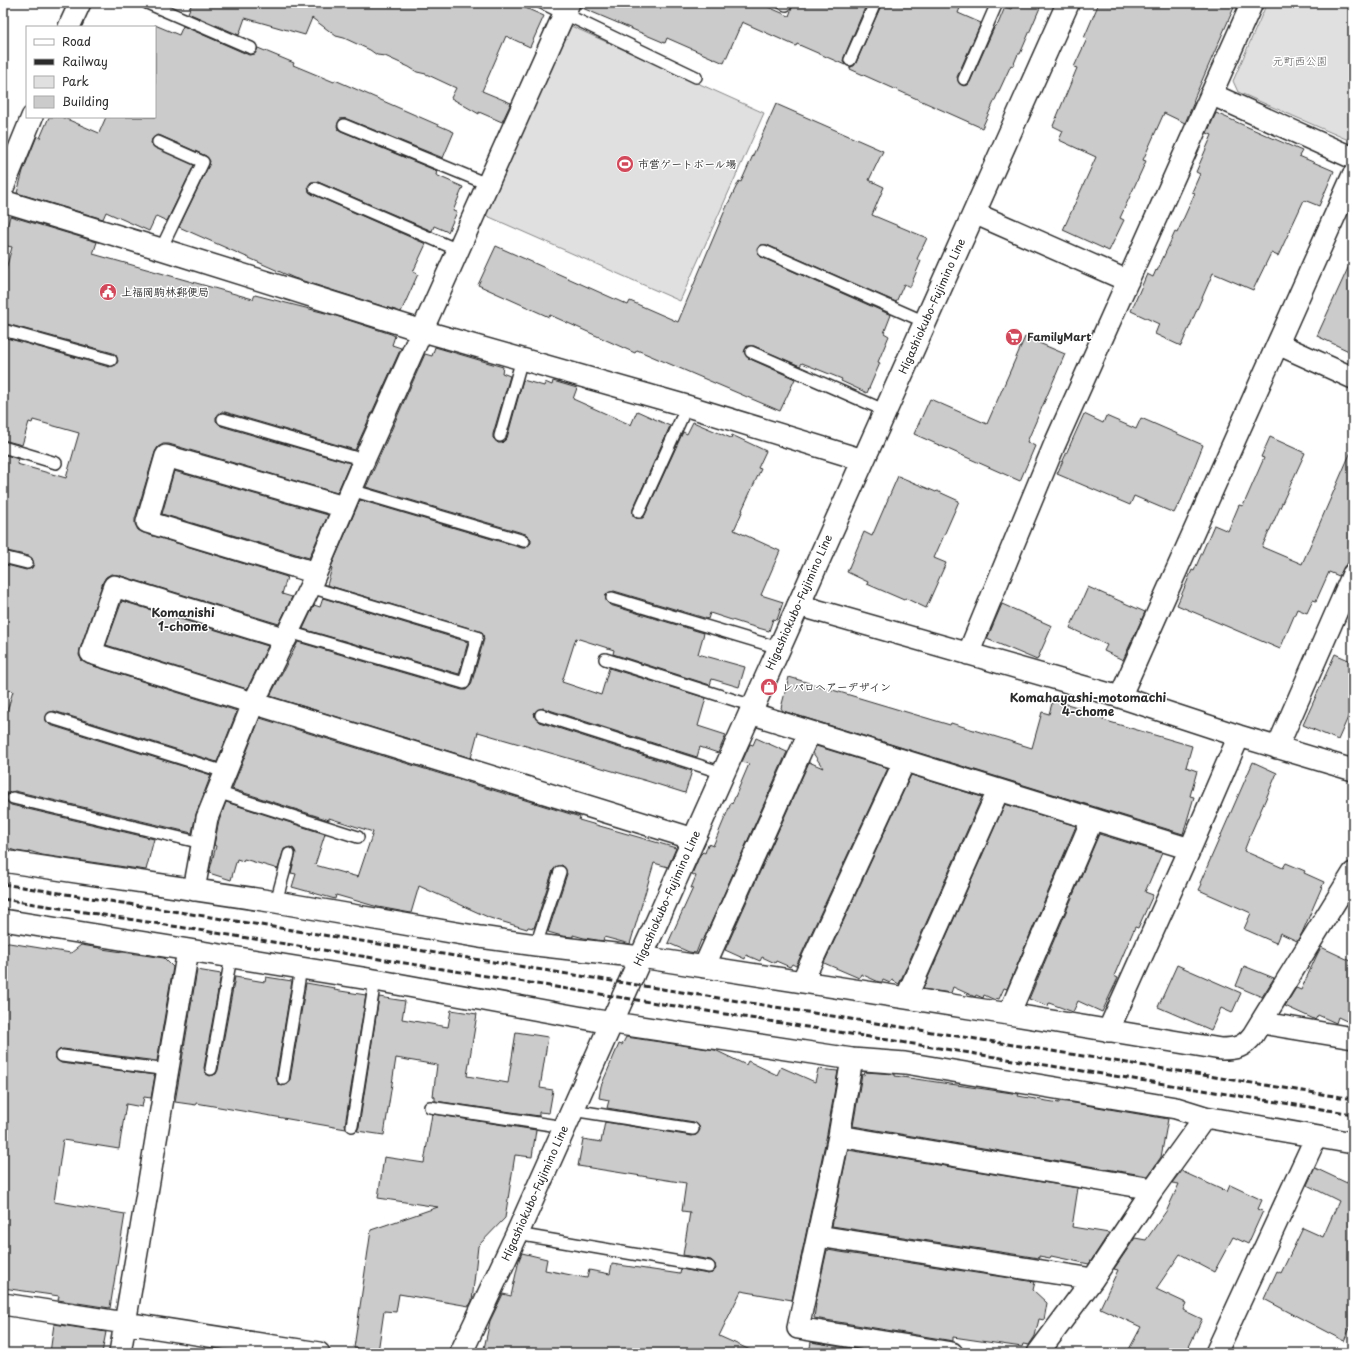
<svg xmlns="http://www.w3.org/2000/svg" width="1356" height="1356" font-family="'Playpen Sans','Klee One',sans-serif">
<style>
.green{fill:#e0e0e0;stroke:#868686}
.building{fill:#cbcbcb;stroke:#2b2b2b}
.lines{fill:none;stroke-linecap:round;stroke-linejoin:round}
.lane-casing{stroke:#2b2b2b;stroke-width:14}
.street-casing{stroke:#2b2b2b;stroke-width:24}
.secondary-casing{stroke:#2b2b2b;stroke-width:25}
.lane{stroke:#fff;stroke-width:11}
.street{stroke:#fff;stroke-width:21}
.secondary{stroke:#fff;stroke-width:22}
.rail{stroke:#2b2b2b;stroke-width:3;stroke-dasharray:6 3;stroke-linecap:butt}
.labels{text-anchor:middle;stroke-width:3;stroke-linejoin:round;paint-order:stroke}
.park-label{font-size:11px;fill:#585858;stroke:#fff}
.poi-label{font-size:11px;font-weight:bold;fill:#2b2b2b;stroke:#fff;text-anchor:start}
.street-label{font-size:11px;fill:#2b2b2b;stroke:#fff}
.neighbourhood-label{font-size:12px;font-weight:bold;fill:#2b2b2b;stroke:#fff}
</style>
<rect width="100%" height="100%" fill="#fff"/>
<filter id="ink" filterUnits="userSpaceOnUse"><feTurbulence type="fractalNoise" baseFrequency=".025" numOctaves="2"/><feDisplacementMap in="SourceGraphic" scale="8" xChannelSelector="R" yChannelSelector="G"/><feConvolveMatrix kernelMatrix="1 2 1 2 8 2 1 2 1" color-interpolation-filters="sRGB"/></filter>
<g filter="url(#ink)">
<!-- green -->
<path class="green" d="M1267 3H1353V136L1346 139 1238 92 1233 81Z
M571 26 764 113 680 301 485 215Z"/>
<!-- building -->
<path class="building" d="M192 3H514L544 16 530 47 506 36 482 91 511 103 502 122 479 112V114L451 98 456 88 426 74 417 72 409 67 385 56 377 55 370 50 344 38 336 36 312 18 305 35 245 18 239 35 188 13Z
M581 3H759L789 16 794 3H867L844 57 843 61 845 65 797 44 796 46 742 22 724 63 667 38 665 43 580 7Z
M882 3H948L960 8 958 13 981 23 957 77 959 83 964 86 968 85 970 82 994 28 998 24 1005 7 1011 9 1014 3H1042L1020 54H1018L1013 66 1011 65 982 128 850 69 851 67H849L854 66 856 63Z
M1099 3H1236L1193 101 1194 102 1185 123 1164 113 1143 160 1146 161 1120 218 1124 220 1109 251 1063 230 1096 157 1059 140 1063 131 1053 126 1077 68 1074 67 1087 39 1084 38Z
M155 25 179 35 183 26 249 55 255 54 258 48 294 63 293 65 334 82 335 80 454 132 443 158 347 119H340L337 126 338 129 341 131 437 171 436 175 463 187 453 211 457 212 448 232 434 226 432 231 318 182H311L308 186 309 192 312 194 426 244 413 272 418 274 401 312 294 278 179 227 209 165 210 161 206 156 161 136 157 135 152 139 151 143 153 146 194 165 167 221 156 216 149 231 106 212 103 219 17 193 23 171 37 136 40 138 49 117H62L99 133 106 117H155Z
M776 104 883 151 869 180 884 187 872 215 927 238 917 259 921 261 910 287 904 284 896 302 767 245H760L757 249 758 255 761 257 891 315 884 333 889 336 878 362 880 363 867 393 841 381 842 379 802 363 800 366 754 346H747L744 352 748 358 795 379 780 411 637 350 635 353 550 315 549 317 478 285 496 246 628 305 630 301 678 322 726 208 739 181 741 182Z
M1216 113 1302 151 1299 156 1334 171 1319 206 1304 200 1278 256 1271 253 1253 290 1213 273 1181 346 1155 334 1159 324 1131 311 1147 274 1153 277 1156 270 1157 271 1175 232 1177 233 1195 193 1192 192 1200 174 1196 172 1212 135 1207 133Z
M10 216 97 242 93 254 253 299 255 295 333 315 391 334 395 336 392 345 401 348 355 450 225 412H221L216 417V421L221 426 350 463 337 493 169 444H163L158 447 155 452 135 519V524L138 530 144 533 287 577 282 594 292 597 279 624 118 575 111 574 106 577 103 582 80 649 79 655 82 661 87 664 237 711 217 762 54 711 48 713 45 719 47 722 50 725 211 775 196 814 192 833 15 791 8 793 6 797 8 803 11 805 154 839 146 870 42 855 29 851V853L16 851 3 847V725L13 691 3 689V564L26 570 32 568 34 564 32 558 29 556 3 550V454L18 459 17 464 66 478 79 433 33 420 32 423 29 422 22 445 3 440V337L109 367 116 365 118 361 116 355 113 353 3 323V280L12 247 3 245V242Z
M1353 257V353L1317 336Z
M1025 337 1065 354 1027 442 1035 446 1020 481 914 434 930 399 987 424Z
M435 347 503 367 502 373 510 376 493 434V438L498 443H502L507 438 523 380 544 386 545 382 552 385 553 381 577 388 573 399 631 425 637 411 670 426 633 509V516L636 518H643L645 515 683 432 687 434 693 422 731 438 732 435 766 451 758 468 761 469 742 510H743L734 530 780 551 761 595 783 602 777 620 773 619 769 631 744 624 710 613 708 619 614 591 608 593 605 596 607 602 610 605 704 633 698 654 745 667 739 687 712 679 710 685 613 654 614 650 576 638 562 682 601 695 609 668 706 698 698 726 726 735 718 753 700 747 697 757 543 708 537 710 534 713 536 719 539 722 692 771 685 793 647 781 478 732 471 758 270 696 298 642 462 690H466L471 685 484 639 482 632 327 585 332 568 331 567 360 500 522 548H526L531 543V539L526 534 366 487 425 354 432 356Z
M1084 414 1103 423 1106 416 1136 429 1141 418 1203 445 1179 506 1178 505 1174 513 1134 496 1130 505 1057 474Z
M1270 437 1305 453 1262 547 1302 564 1353 447V562L1346 565 1339 576 1329 572 1316 601 1313 600 1307 613 1297 609 1280 649 1177 605 1192 570 1194 571 1214 525 1228 531 1239 505 1243 506 1264 458 1261 457Z
M174 471 328 515 309 558 162 514Z
M898 476 936 492 937 491 959 501 934 558 946 563 926 608 905 598 904 600 867 584 868 582 847 572 864 532 872 536Z
M1088 587 1145 612 1123 660 1104 651 1107 645 1070 628Z
M323 598 468 642 459 674 303 629 314 605 320 607Z
M122 601 268 646 247 689 106 645Z
M1002 604 1052 626 1037 660 987 639Z
M1335 654 1353 662V706L1338 740 1303 725Z
M789 677 950 725 951 723 1032 748 1042 712 1049 714 1053 700 1105 715 1103 720 1192 746 1186 767 1197 771 1190 796 1194 797 1183 834 783 711 781 708Z
M260 718 580 817 579 820 676 848 668 867 654 863 630 944 604 937 603 941 584 938 573 935V937L562 936 548 932 567 874 565 868 562 865 556 867 553 870 534 928 528 927 527 929 490 918 419 886 411 913 378 907 336 895 335 899 292 887 296 874 291 873 296 853 294 849 290 847 284 849 278 869 244 859 243 861 237 859 231 880 209 873 216 846 214 845 219 821 226 802 325 834 315 865 358 877 373 832 329 818V820L232 789Z
M756 738 787 752 703 941 701 940 696 953 689 952 668 943 693 888H691L696 876 692 874 700 855 703 852 705 853 708 844 713 846 731 803 732 804 749 764 742 762 750 744 753 745Z
M816 746 888 768 796 966 792 964 790 967 776 961 775 963 762 957 760 961 746 955 745 959 725 950 809 762 823 768 813 753Z
M1253 762 1277 773 1251 833 1244 851 1283 868 1286 863 1305 871 1304 873 1324 882 1302 933 1297 941 1280 933 1276 943 1244 929 1251 913 1199 890 1202 884 1200 883Z
M911 775 982 797 899 984 892 980 890 983 883 980 882 982H879L861 974 859 978 824 963Z
M1005 804 1076 826 1007 989 1004 988 999 999 996 998 995 1000 984 995 983 998 976 995 975 997 973 996 953 987 951 993 923 989Z
M1099 834 1162 853 1145 892 1153 895 1138 928 1135 927 1114 976 1118 978 1102 1012 1078 1001 1073 1012 1049 1003 1048 1006 1029 999Z
M3 942 71 953 81 945 100 948 102 949 164 958 173 967 157 1061 63 1049 59 1050 55 1055 56 1059 61 1063 155 1075 151 1098 144 1097 142 1107 126 1104 119 1149 63 1140 54 1202 125 1214 110 1308 58 1300 59 1296 3 1288Z
M1321 947 1353 962V1024L1338 1017 1336 1023 1318 1015 1315 1020 1314 1019 1285 1006 1296 988 1301 990 1316 957Z
M1177 965 1241 993 1232 1013 1221 1008 1211 1030 1158 1007Z
M1244 966 1274 978 1262 997 1236 986Z
M197 970 221 974 204 1068 206 1074 210 1076 216 1074 218 1070 235 977 265 982 266 977 292 981 276 1078 278 1084 282 1086 288 1084 290 1080 306 983 335 988 334 990 366 995 345 1125 346 1129 196 1103V1105L175 1102Z
M379 997 405 1001 402 1019 448 1027 451 1010 477 1014 467 1076 508 1083 516 1032 548 1037 540 1088 553 1090 549 1113 539 1112V1116L435 1101V1097L433 1096 437 1065 396 1058 384 1135 357 1131 359 1127Z
M626 1037 715 1050 746 1065 748 1061 777 1075 781 1067 815 1082 818 1069 838 1071 827 1134 792 1300 741 1291 719 1336 757 1353H483L490 1321 503 1294 511 1296 519 1260 522 1253 547 1259 545 1270 587 1278 589 1270 610 1274 612 1264 680 1274 681 1269 708 1274 712 1273 716 1269 715 1264 711 1260 683 1255 690 1212 682 1211 686 1183 578 1166 583 1139 601 1142 605 1122 692 1136 696 1135 700 1130 699 1126 694 1122 607 1108 609 1100 599 1098 601 1086 619 1044 622 1045Z
M865 1072 895 1074V1076L1019 1094 1018 1096 1059 1103V1101L1074 1103 1168 1119 1161 1157 1148 1176 853 1126 862 1074 864 1075Z
M432 1114 536 1130 532 1157 515 1155 505 1218 478 1246 472 1301 469 1306 399 1294 396 1312 384 1311 378 1352 354 1348 371 1230 438 1207 378 1198 384 1157 424 1163Z
M848 1150 1078 1188 1072 1227 1109 1233 1089 1264 1051 1256 1050 1258 1039 1256V1258L832 1226Z
M1315 1168 1347 1183 1353 1169V1322L1344 1341 1264 1299 1277 1271 1281 1273 1303 1228 1323 1237 1339 1201 1307 1185Z
M1181 1171 1227 1192 1230 1185 1262 1200 1258 1209 1263 1211 1248 1244 1233 1237 1214 1272 1180 1254 1156 1289 1186 1303 1183 1310 1202 1319 1186 1353H1127L1141 1327 1100 1308 1118 1270 1114 1269 1135 1238 1146 1240 1167 1210 1179 1184 1172 1183Z
M827 1250 1035 1282 1033 1290 1047 1303 1044 1320 1039 1319 1035 1336 1029 1345 1023 1344 1022 1347 953 1337V1341L814 1318 816 1304H815Z
M54 1324 106 1332 102 1353H50Z
M811 1342 877 1353H809Z"/>
<g class="lines">
<defs>
<path id="lane" d="M147 3 251 48
M542 3 696 77
M782 3 786 5
M850 60 875 3
M964 79 997 3
M344 125 487 184
M158 142 203 162 161 249
M315 188 458 250
M764 251 925 322
M3 330 111 360
M751 352 886 411
M223 419 364 460
M500 436 522 359
M3 447 56 463
M351 490 524 541
M639 512 687 406
M3 557 27 563
M612 598 779 648
M289 632 464 683 477 637 310 587
M605 659 753 706
M541 715 723 773
M52 718 225 772
M217 792 358 837
M13 798 202 843
M276 902 289 854
M536 945 560 872
M62 1056 168 1070
M211 1069 231 957
M283 1079 301 968
M430 1107 565 1127
M572 1110 693 1129
M352 1126 375 980
M517 1234 709 1267"/>
<path id="street" d="M69 27 80 3
M1211 94 1353 158
M3 188 32 117
M3 201 161 249 423 331 687 406 863 460
M974 213 1128 281
M1278 344 1353 378
M316 573 147 522 166 456 344 507
M798 605 1120 697 1239 736 1353 770
M286 639 114 586 91 653 694 839
M968 654 1054 446 1252 3
M1120 697 1353 175
M750 713 1190 849
M1277 748 1353 574
M3 861 276 902 480 937 536 945 641 957 1009 1014 1221 1049C1236 1049 1244 1047 1253 1035L1353 873
M194 890 207 818 253 704 310 587 364 460 569 3
M3 920 375 980 594 1020 852 1059 905 1063 1176 1108 1205 1117 1353 1143
M704 967 809 733
M802 982 904 762
M906 998 998 791
M1009 1014 1092 820
M1262 1023 1353 1038
M1108 1031 1190 849 1239 736
M852 1059 839 1136 798 1328 952 1353
M839 1136 1153 1189
M818 1236 1093 1279
M3 1304 319 1353
M120 1353 188 950
M1038 1353 1093 1279 1153 1189 1205 1117
M1216 1353 1316 1137"/>
<path id="secondary" d="M461 1353 517 1234 1068 3"/>
</defs>
<!-- lane casing -->
<use href="#lane" class="lane-casing"/>
<!-- street casing -->
<use href="#street" class="street-casing"/>
<!-- secondary casing -->
<use href="#secondary" class="secondary-casing"/>
<!-- lane -->
<use href="#lane" class="lane"/>
<!-- street -->
<use href="#street" class="street"/>
<!-- secondary -->
<use href="#secondary" class="secondary"/>
<!-- rail -->
<path class="rail" d="M3 884 1353 1099
M3 899 1353 1114"/>
</g>
</g>
<!-- icons -->
<defs>
<symbol id="stadium-disc" viewBox="-11 -11 22 22"><circle r="9.5" fill="#d1495b" stroke="#fff"/><path d="M0-5a6.5 5 0 1 0 0 10a6.5 5 0 1 0 0-10ZM-3.5-1.8h7v3.6h-7Z" fill="#fff"/></symbol>
<symbol id="civic-disc" viewBox="-11 -11 22 22"><circle r="9.5" fill="#d1495b" stroke="#fff"/><path d="M-.6-6.5H3V-4.5H.6V-3L4-1V1h2V6H-6V1h2V-1L-.6-3ZM-1.2 2.5V6h2.4V2.5Z" fill="#fff"/></symbol>
<symbol id="supermarket-disc" viewBox="-11 -11 22 22"><circle r="9.5" fill="#d1495b" stroke="#fff"/><path d="M-6-5.5h2.5l.6 2H6L4.5 2H-2.5L-4.4-4H-6ZM-1.5 3.2a1.3 1.3 0 1 0 .1 0ZM3 3.2a1.3 1.3 0 1 0 .1 0Z" fill="#fff"/></symbol>
<symbol id="shop-disc" viewBox="-11 -11 22 22"><circle r="9.5" fill="#d1495b" stroke="#fff"/><path d="M-5-2.5h2.3a2.7 3.5 0 0 1 5.4 0H5L5.5 6h-11ZM-1.5-2.5h3a1.5 2.3 0 0 0-3 0Z" fill="#fff"/></symbol>
</defs>
<g fill-rule="evenodd">
<use href="#stadium-disc" x="615" y="154" width="20" height="20"/>
<use href="#civic-disc" x="98" y="282" width="20" height="20"/>
<use href="#supermarket-disc" x="1004" y="327" width="20" height="20"/>
<use href="#shop-disc" x="759" y="677" width="20" height="20"/>
</g>
<g class="labels">
<!-- park labels -->
<g class="park-label">
<text x="1300" y="65">元町西公園</text>
</g>
<!-- poi labels -->
<g class="poi-label">
<text x="638" y="168">市営ゲートボール場</text>
<text x="121" y="296">上福岡駒林郵便局</text>
<text x="1027" y="341">FamilyMart</text>
<text x="782" y="691">レパロヘアーデザイン</text>
</g>
<!-- street labels -->
<g class="street-label">
<text transform="translate(932 306) rotate(-66)" y="4">Higashiokubo-Fujimino Line</text>
<text transform="translate(799 602) rotate(-66)" y="4">Higashiokubo-Fujimino Line</text>
<text transform="translate(667 898) rotate(-66)" y="4">Higashiokubo-Fujimino Line</text>
<text transform="translate(535 1193) rotate(-66)" y="4">Higashiokubo-Fujimino Line</text>
</g>
<!-- neighbourhood labels -->
<g class="neighbourhood-label">
<text x="183" y="617">Komanishi<tspan x="183" dy="14">1-chome</tspan></text>
<text x="1088" y="702">Komahayashi-motomachi<tspan x="1088" dy="14">4-chome</tspan></text>
</g>
</g>
<!-- margin -->
<rect width="1356" height="1356" fill="none" stroke="#fff" stroke-width="16"/>
<rect x="8" y="8" width="1340" height="1340" fill="none" stroke="#2b2b2b" stroke-width="1.5" filter="url(#ink)"/>
<!-- legend -->
<rect x="26" y="26" width="130" height="92" fill="#ffffff" stroke="#aaaaaa"/>
<rect x="34" y="39" width="20" height="6" fill="#ffffff" stroke="#aaaaaa"/>
<text x="62" y="46" font-size="12" fill="#2b2b2b">Road</text>
<rect x="34" y="59" width="20" height="6" fill="#2b2b2b" stroke="#aaaaaa"/>
<text x="62" y="66" font-size="12" fill="#2b2b2b">Railway</text>
<rect x="34" y="76" width="20" height="12" fill="#e0e0e0" stroke="#aaaaaa"/>
<text x="62" y="86" font-size="12" fill="#2b2b2b">Park</text>
<rect x="34" y="96" width="20" height="12" fill="#cbcbcb" stroke="#aaaaaa"/>
<text x="62" y="106" font-size="12" fill="#2b2b2b">Building</text>
</svg>
